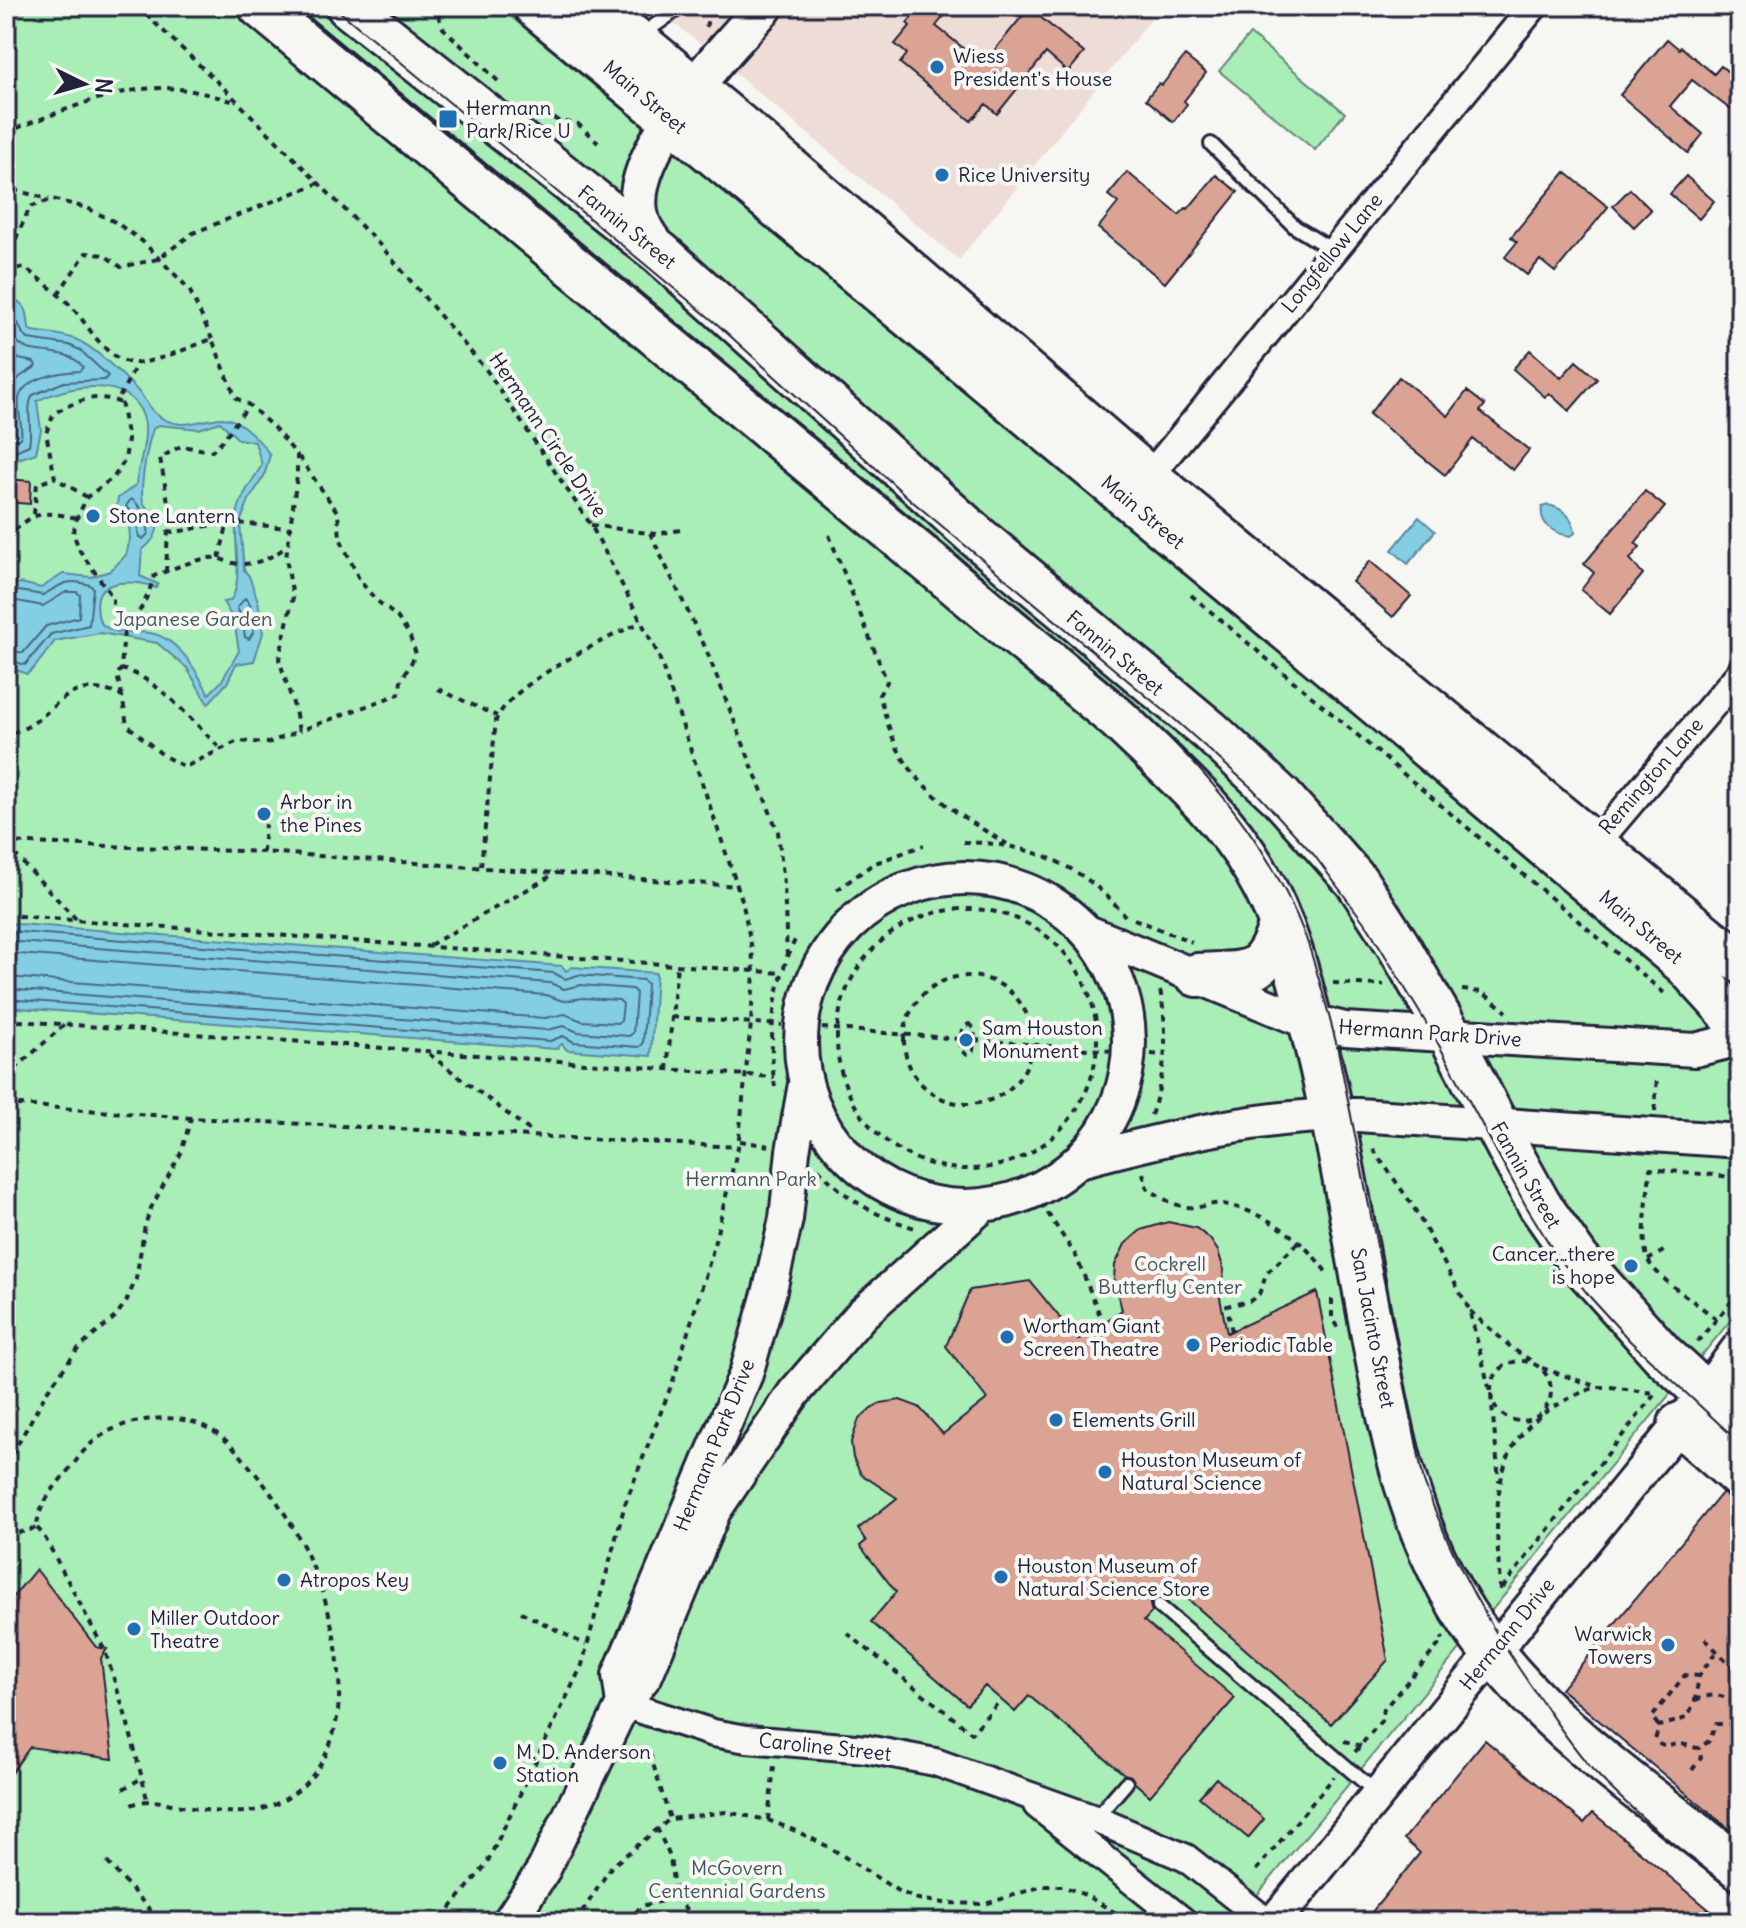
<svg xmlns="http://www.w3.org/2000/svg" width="1746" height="1928" font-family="Delius,sans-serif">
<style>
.built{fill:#eeddd6}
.green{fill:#a9edb7;stroke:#668879;stroke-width:2}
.water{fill:#83cee3;stroke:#5c89a0;stroke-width:2;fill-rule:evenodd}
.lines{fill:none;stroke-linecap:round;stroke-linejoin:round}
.shore{stroke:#49677e;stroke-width:2}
.building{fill:#dba393;stroke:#22223b;stroke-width:2}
.service-casing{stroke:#22223b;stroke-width:18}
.minor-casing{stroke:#22223b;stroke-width:32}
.tertiary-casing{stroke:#22223b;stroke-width:38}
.secondary-casing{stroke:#22223b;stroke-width:42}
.primary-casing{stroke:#22223b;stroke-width:48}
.path{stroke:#22223b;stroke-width:4;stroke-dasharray:6 6;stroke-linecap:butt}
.service{stroke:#f6f6f2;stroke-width:12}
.minor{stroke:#f6f6f2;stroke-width:26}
.tertiary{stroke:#f6f6f2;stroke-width:32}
.secondary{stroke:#f6f6f2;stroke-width:36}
.primary{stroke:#f6f6f2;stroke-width:42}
.tram{stroke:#22223b;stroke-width:2}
.poi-dot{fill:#1f6fb2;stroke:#f6f6f2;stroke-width:3}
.labels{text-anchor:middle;stroke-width:8;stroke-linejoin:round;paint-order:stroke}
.poi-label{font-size:20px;fill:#22223b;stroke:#f6f6f2;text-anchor:start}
.street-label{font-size:20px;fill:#22223b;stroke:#f6f6f2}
.park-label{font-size:20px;fill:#44555a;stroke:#f6f6f2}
</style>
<rect width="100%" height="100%" fill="#f6f6f2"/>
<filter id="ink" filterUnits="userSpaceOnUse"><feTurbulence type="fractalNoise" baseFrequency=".0125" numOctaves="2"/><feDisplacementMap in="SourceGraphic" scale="16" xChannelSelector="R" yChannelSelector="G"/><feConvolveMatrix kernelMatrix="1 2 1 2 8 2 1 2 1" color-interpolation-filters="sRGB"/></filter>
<g filter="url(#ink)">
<!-- built -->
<path class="built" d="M651 6H1138L1152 18 959 260 693 38Z"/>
<!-- green -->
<path class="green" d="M6 6H498L1682 984 1701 1007 1740 1078V1309L1235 1922H6Z
M1250 34 1345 113 1315 150 1219 71Z"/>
<!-- water -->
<path class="water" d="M15 300C28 305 28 317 29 329L32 331C46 333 62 334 75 339 93 346 123 375 137 390 144 397 149 409 156 414 180 433 199 419 222 418 241 418 261 442 270 455L264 476 249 500 240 523 244 570 249 576 258 601 263 633 254 661 236 664 227 683 208 704 187 668 157 643 100 633 55 641 35 667 27 674 6 666V585L21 583 41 588 63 574 91 577 110 571 126 555 130 539 129 523 117 505 118 498 136 485C138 464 150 436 143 416 128 374 66 386 37 401L41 430 36 453 6 463V321ZM220 422 238 439 255 442 262 465C252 482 240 496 237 516 232 540 245 582 230 601L223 602 234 620 239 651 221 682 209 694C197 672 179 638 150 633 135 630 117 637 103 625 96 619 95 596 102 590 106 586 114 584 119 583 131 582 145 583 156 588L158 584 140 576 142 550C154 541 163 528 153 513 151 510 146 508 144 504 138 491 148 443 153 429L158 425 199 429Z
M1548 505C1563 508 1574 518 1575 533L1571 536C1555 534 1539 525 1542 507Z
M1419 517 1435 531 1408 564 1392 550Z
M6 923 562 966 566 971 572 967 656 973 651 1056 567 1050 562 1044 556 1049 6 1007Z"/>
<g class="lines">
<!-- shore -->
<path class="shore" d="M6 326 18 323 23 334 28 339 69 345 80 350 108 376 104 380 64 382 33 395C25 408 33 428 29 445L6 455
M6 336C16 337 18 346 28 349 47 354 70 350 83 367L80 371C62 372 23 377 19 399 17 412 23 425 21 438L6 444
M6 349 19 359 34 362 36 366C31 371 25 373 20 377 3 390 6 411 9 428L6 432
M131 499C140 504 150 522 148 534L143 539 139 537 136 519 126 506Z
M6 592 19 591 43 595C63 584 65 578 90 585L93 588 89 625 51 634 25 665 6 659
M245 598 250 604 254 631 249 639 245 637 242 618 237 608Z
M6 602 17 601 43 606 66 592H77L80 595 79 617 46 626 23 653 6 649
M6 931 554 973 565 979 578 975 643 980 647 984 643 1044 639 1047 574 1042 563 1036 550 1041 6 999
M6 941 550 983 564 989 581 985 632 989 636 993 633 1033 629 1036 578 1032 564 1026 547 1030 6 989
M6 953 546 995 563 1001 583 998 619 1000 623 1004 621 1021 617 1023 582 1021 565 1014 545 1018 6 977"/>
</g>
<!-- building -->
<path class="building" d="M921 6H952L936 26 983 64 1029 8 1084 53 1068 72 1046 53 997 114 986 104 971 121 900 63 907 54 895 44 910 26 907 23Z
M1667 39 1679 49 1681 47 1714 74 1721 66 1740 82V117L1692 80 1670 106 1703 134 1688 153 1620 95Z
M1185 56 1206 73 1184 101 1187 104 1173 122 1146 99 1159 83 1162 85Z
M1127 172 1179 215 1186 208 1188 209 1216 175 1238 192 1165 283 1098 228 1118 203 1108 195Z
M1565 172 1608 207 1555 272 1540 260 1527 275 1505 257 1517 242 1511 237Z
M1686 176 1714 201 1699 219 1670 194Z
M1630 189 1651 210 1634 227 1613 206Z
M1530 350 1561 378 1576 361 1597 379 1569 411 1549 393 1545 397 1513 369Z
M1399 377 1448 416 1467 391 1485 405 1480 411 1529 450 1513 470 1473 439 1445 475 1369 414Z
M6 479 31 481 30 504 6 502Z
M1645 491 1665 507 1635 543 1640 547 1630 559 1643 574 1610 614 1581 590 1594 573 1584 564Z
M1370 561 1411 596 1393 617 1352 582Z
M1168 1222 1196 1228 1210 1239 1218 1251 1224 1270 1220 1298 1227 1333 1317 1292 1388 1660 1331 1724 1174 1587 1164 1598 1153 1600 1150 1605 1152 1612 1144 1621 1235 1698 1150 1796 1135 1783 1131 1776 1124 1774 1029 1696 1015 1712 985 1686 967 1705 871 1622 896 1592 860 1546 866 1541 858 1529 897 1498 861 1474 853 1458 851 1442 859 1419 871 1408 881 1403 900 1400 919 1407 943 1434 987 1399 946 1346 970 1290 1030 1281 1078 1340 1122 1310 1114 1279 1115 1265 1125 1244 1141 1230Z
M1722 1493 1740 1506V1838L1561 1689Z
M36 1569 96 1647 107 1649 101 1658 113 1759 30 1747 6 1780V1605Z
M1485 1740 1584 1823 1593 1813 1724 1922H1382L1371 1913 1420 1853 1404 1839Z
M1216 1778 1264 1819 1248 1838 1199 1797Z"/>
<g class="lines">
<defs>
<path id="service" d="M640 36 682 6
M1211 144 1295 227 1334 251
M1159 1606 1378 1794
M1093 1821 1126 1783"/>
<path id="minor" d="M1139 489 1534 6
M1592 842 1609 828 1740 673
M623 1704 713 1733 747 1739 867 1749 935 1762 1095 1819 1186 1858 1267 1922
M1037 1805 1184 1922"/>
<path id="tertiary" d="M801 1042a164 164 0 1 1 328 0a164 164 0 1 1-328 0Z
M1088 932 1295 1017 1345 1029 1695 1050 1740 1039
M1079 1161C1171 1137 1263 1114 1358 1115L1740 1141
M623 1704 619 1675 746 1374 770 1290 786 1219 793 1151 805 1084
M509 1922 544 1869 623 1704 646 1675 714 1511 794 1393 862 1314 981 1207
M1274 1922 1705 1393 1740 1346"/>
<path id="secondary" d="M660 253C654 243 644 232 641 221 620 157 726 50 765 6"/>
<path id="primary" d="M260 6 1118 719C1166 766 1221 811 1255 870 1286 922 1300 979 1314 1037 1338 1132 1353 1228 1371 1325 1388 1417 1404 1509 1451 1591 1517 1710 1636 1785 1740 1868
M348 6 660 253 976 536 1211 732 1281 797 1357 882 1398 945 1451 1037 1513 1157 1539 1204 1578 1260 1663 1355 1740 1425
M535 6 1373 701 1686 965 1728 1011 1740 1029
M595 6 747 132 1149 478 1709 939 1740 961
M1197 975C1250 972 1262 979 1281 924
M1680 1424 1740 1477"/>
</defs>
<!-- service casing -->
<use href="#service" class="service-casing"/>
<!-- minor casing -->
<use href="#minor" class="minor-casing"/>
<!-- tertiary casing -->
<use href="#tertiary" class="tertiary-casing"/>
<!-- secondary casing -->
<use href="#secondary" class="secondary-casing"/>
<!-- primary casing -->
<use href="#primary" class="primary-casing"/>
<!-- path -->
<path class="path" d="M137 6 229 93 381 246 487 371 591 525 658 654 742 900 752 949 754 972 751 1023 738 1147 711 1257 673 1381 625 1504 582 1665 486 1865 439 1922
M431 6 437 12 443 28 498 81
M706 27 711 6
M532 108 559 121 578 124 598 143
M6 132C55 115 110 88 162 88 188 88 211 95 235 102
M6 200 14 190 49 199
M6 261 30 207 52 199 87 208 115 222 142 241 189 289 212 339
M6 271 24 267C39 279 54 290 68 303 88 322 104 362 135 363 152 364 195 345 212 339L236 398 249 405 274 428 297 455V476L286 558 293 597 279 659 295 710 299 731 268 743 238 741 185 767 164 756 127 725 122 696C59 669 54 727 6 734
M58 294 86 253 104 255 121 267 158 259 193 233 319 183
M299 457 338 513 340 538 360 581 376 600 397 617 409 634 416 654 401 681 399 694 299 731
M87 497 55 478 46 433 54 413C78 401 94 392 121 403
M34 514 37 484 55 478
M591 525 655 534 681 530
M6 526H18
M168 531 176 532 228 522
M650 533 705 647 778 832 784 884 787 956
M829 535 887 682 879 695C884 709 887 724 893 738 913 789 962 817 1007 844
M6 538C35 512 38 510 77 518
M219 558 228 522 288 528
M166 572 169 507 160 458 181 446 212 451 222 441 249 405
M1191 595 1664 993
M124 630C140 615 148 597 154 576 172 569 190 561 209 558 219 557 224 561 233 563 253 567 272 558 287 546
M121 669C156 676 195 724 221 749
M438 689 497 716
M122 696 117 675 121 669 124 630 113 608V598L80 551 73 533 77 518 87 497 114 477 125 460 128 440 120 396 137 363
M6 842 263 852 737 886
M963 842C1029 843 1083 864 1125 916
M6 845 76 919
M263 852 265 824
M481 866 496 720C512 682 604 640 641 622
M837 890 873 864 924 845
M837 1039a130 130 0 1 1 260 0a130 130 0 1 1-260 0Z
M6 915 782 973
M1134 919 1192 942
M430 945 558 872
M904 1040a64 64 0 1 1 128 0a64 64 0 1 1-128 0Z
M1333 983 1384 985
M1462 990 1482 992 1507 1012
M672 1017 782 1025
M6 1020 774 1077
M969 1024 975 1029 973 1051 966 1054 960 1050 962 1028Z
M822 1028 961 1039
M974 1040 1113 1051
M429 1054 533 1133
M1151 1054 1165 1055
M667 1070 677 965
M6 1077 64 1025
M775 1087C767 1037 774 981 797 936
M6 1104 191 1118 738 1147
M1655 1111 1657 1076
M1151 1115C1166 1073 1169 1034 1160 990
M740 1141 769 1146
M1373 1149 1413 1206 1469 1309 1491 1395 1499 1481
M818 1169C851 1203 874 1215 918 1229
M1143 1173 1147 1188C1164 1199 1177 1209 1198 1207 1206 1206 1214 1203 1222 1204 1264 1211 1305 1240 1328 1275
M1041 1203 1076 1256 1103 1323
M1648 1260 1667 1249
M1332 1299V1319L1338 1328
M1470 1311 1513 1349 1535 1363
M1716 1319C1700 1305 1658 1279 1649 1262 1639 1243 1649 1193 1650 1169L1723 1176 1740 1180
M1697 1342 1740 1292
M1234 1343 1227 1306 1250 1301 1259 1294 1267 1273 1299 1242
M1491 1391a30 30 0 1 1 60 0a30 30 0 1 1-60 0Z
M1542 1368 1598 1387
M6 1465 48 1390 78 1349 115 1317 126 1302 136 1279 145 1225 151 1208 181 1153 191 1118
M37 1528 43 1534 105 1651 126 1717 142 1778
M18 1533 37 1528C37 1502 63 1478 79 1457 92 1439 112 1427 134 1422 160 1416 187 1416 211 1430 226 1438 239 1453 250 1467 270 1490 287 1515 301 1542 337 1610 367 1735 297 1791 260 1821 219 1813 176 1805 158 1801 146 1798 129 1806
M1502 1588 1655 1394
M1500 1590C1497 1521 1484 1447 1554 1407 1567 1399 1586 1389 1600 1387 1617 1386 1638 1392 1656 1393
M521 1612 586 1645
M847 1633 972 1733 997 1704
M1705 1639 1740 1675
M1715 1653 1699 1676 1695 1700 1689 1714 1681 1720 1659 1726 1655 1740C1664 1750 1668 1745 1679 1744 1686 1744 1692 1748 1699 1748L1709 1741 1716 1724H1732L1740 1730
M1695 1700C1713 1693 1723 1694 1739 1705L1740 1708
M1658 1725 1652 1717 1685 1675 1699 1676
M1344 1741 1361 1746
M1355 1752 1381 1721 1384 1709 1443 1640 1442 1637
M650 1754 670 1819
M1692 1770 1701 1758 1699 1748
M123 1789 142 1778 147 1799
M768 1820 774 1766
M657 1828 670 1857 675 1898 697 1922
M107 1862 151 1911 165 1922
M1256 1870 1334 1777
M576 1922 611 1867 670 1819 726 1812 768 1820 796 1831 829 1847 898 1891 918 1899 944 1903 985 1904 1043 1886H1063L1085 1895 1116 1913 1124 1922
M628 1922 641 1906 675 1898"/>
<!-- service -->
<use href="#service" class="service"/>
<!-- minor -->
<use href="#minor" class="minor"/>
<!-- tertiary -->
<use href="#tertiary" class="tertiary"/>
<!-- secondary -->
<use href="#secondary" class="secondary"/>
<!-- primary -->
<use href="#primary" class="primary"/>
<!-- tram -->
<path class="tram" d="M292 6 1133 703C1207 771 1270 843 1306 938 1319 975 1328 1012 1338 1050L1424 1482C1455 1566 1490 1629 1542 1702 1558 1725 1574 1749 1593 1770 1638 1818 1690 1857 1740 1898
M333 6 717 324 913 502 1173 718 1253 789 1314 855 1369 929 1434 1036 1526 1206 1555 1253 1590 1297 1630 1341 1740 1443"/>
</g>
</g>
<!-- markers -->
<g class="poi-dot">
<circle cx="937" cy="67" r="8"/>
<rect x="438" y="109" width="20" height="20" rx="4"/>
<circle cx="942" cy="175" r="8"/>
<circle cx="93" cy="516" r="8"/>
<circle cx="264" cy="814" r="8"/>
<circle cx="966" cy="1040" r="8"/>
<circle cx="1631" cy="1266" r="8"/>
<circle cx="1007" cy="1337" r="8"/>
<circle cx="1193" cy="1345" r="8"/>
<circle cx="1056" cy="1420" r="8"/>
<circle cx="1105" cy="1472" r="8"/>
<circle cx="1001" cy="1577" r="8"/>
<circle cx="284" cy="1580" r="8"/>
<circle cx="134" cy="1629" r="8"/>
<circle cx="1668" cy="1645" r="8"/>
<circle cx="500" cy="1763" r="8"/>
</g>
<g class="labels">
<!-- poi labels -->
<g class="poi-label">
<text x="953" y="63">Wiess<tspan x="953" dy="23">President's House</tspan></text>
<text x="466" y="115">Hermann<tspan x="466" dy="23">Park/Rice U</tspan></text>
<text x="958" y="182">Rice University</text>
<text x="109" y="523">Stone Lantern</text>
<text x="280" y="809">Arbor in<tspan x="280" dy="23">the Pines</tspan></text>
<text x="982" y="1035">Sam Houston<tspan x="982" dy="23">Monument</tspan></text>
<text x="1615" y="1261" text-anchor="end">Cancer...there<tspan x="1615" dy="23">is hope</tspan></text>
<text x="1023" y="1333">Wortham Giant<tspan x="1023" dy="23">Screen Theatre</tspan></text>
<text x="1209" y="1352">Periodic Table</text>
<text x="1072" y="1427">Elements Grill</text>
<text x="1121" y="1467">Houston Museum of<tspan x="1121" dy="23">Natural Science</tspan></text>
<text x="1017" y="1573">Houston Museum of<tspan x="1017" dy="23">Natural Science Store</tspan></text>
<text x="300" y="1587">Atropos Key</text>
<text x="150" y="1625">Miller Outdoor<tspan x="150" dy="23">Theatre</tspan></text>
<text x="1652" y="1641" text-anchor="end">Warwick<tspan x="1652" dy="23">Towers</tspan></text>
<text x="516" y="1759">M. D. Anderson<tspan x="516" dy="23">Station</tspan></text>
</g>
<!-- street labels -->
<g class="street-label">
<text transform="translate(645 97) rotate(40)" y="7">Main Street</text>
<text transform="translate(627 227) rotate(39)" y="7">Fannin Street</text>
<text transform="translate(1332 253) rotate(-51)" y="7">Longfellow Lane</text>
<text transform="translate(548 435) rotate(56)" y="7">Hermann Circle Drive</text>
<text transform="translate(1143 512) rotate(40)" y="7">Main Street</text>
<text transform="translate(1115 653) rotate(40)" y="7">Fannin Street</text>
<text transform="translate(1651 776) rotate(-49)" y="7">Remington Lane</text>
<text transform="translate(1641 927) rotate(40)" y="7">Main Street</text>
<text transform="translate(1430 1033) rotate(4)" y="7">Hermann Park Drive</text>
<text transform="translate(1526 1175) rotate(60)" y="7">Fannin Street</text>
<text transform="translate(1373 1328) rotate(79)" y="7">San Jacinto Street</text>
<text transform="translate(714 1445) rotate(-68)" y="7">Hermann Park Drive</text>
<text transform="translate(1507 1634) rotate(-51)" y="7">Hermann Drive</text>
<text transform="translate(825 1747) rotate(6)" y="7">Caroline Street</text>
</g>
<!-- park labels -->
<g class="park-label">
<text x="193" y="626">Japanese Garden</text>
<text x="751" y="1186">Hermann Park</text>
<text x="1170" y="1271">Cockrell<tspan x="1170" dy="23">Butterfly Center</tspan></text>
<text x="737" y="1875">McGovern<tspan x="737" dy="23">Centennial Gardens</tspan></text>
</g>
</g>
<!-- margin -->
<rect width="1746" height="1928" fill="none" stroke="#f6f6f2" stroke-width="32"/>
<rect x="16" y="16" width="1714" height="1896" fill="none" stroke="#22223b" stroke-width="3" filter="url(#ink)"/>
<!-- north arrow -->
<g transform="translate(84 84) rotate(95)" stroke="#f6f6f2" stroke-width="6" paint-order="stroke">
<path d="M0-6L14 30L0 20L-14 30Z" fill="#22223b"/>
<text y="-12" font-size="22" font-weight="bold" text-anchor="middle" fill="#22223b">N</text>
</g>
</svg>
